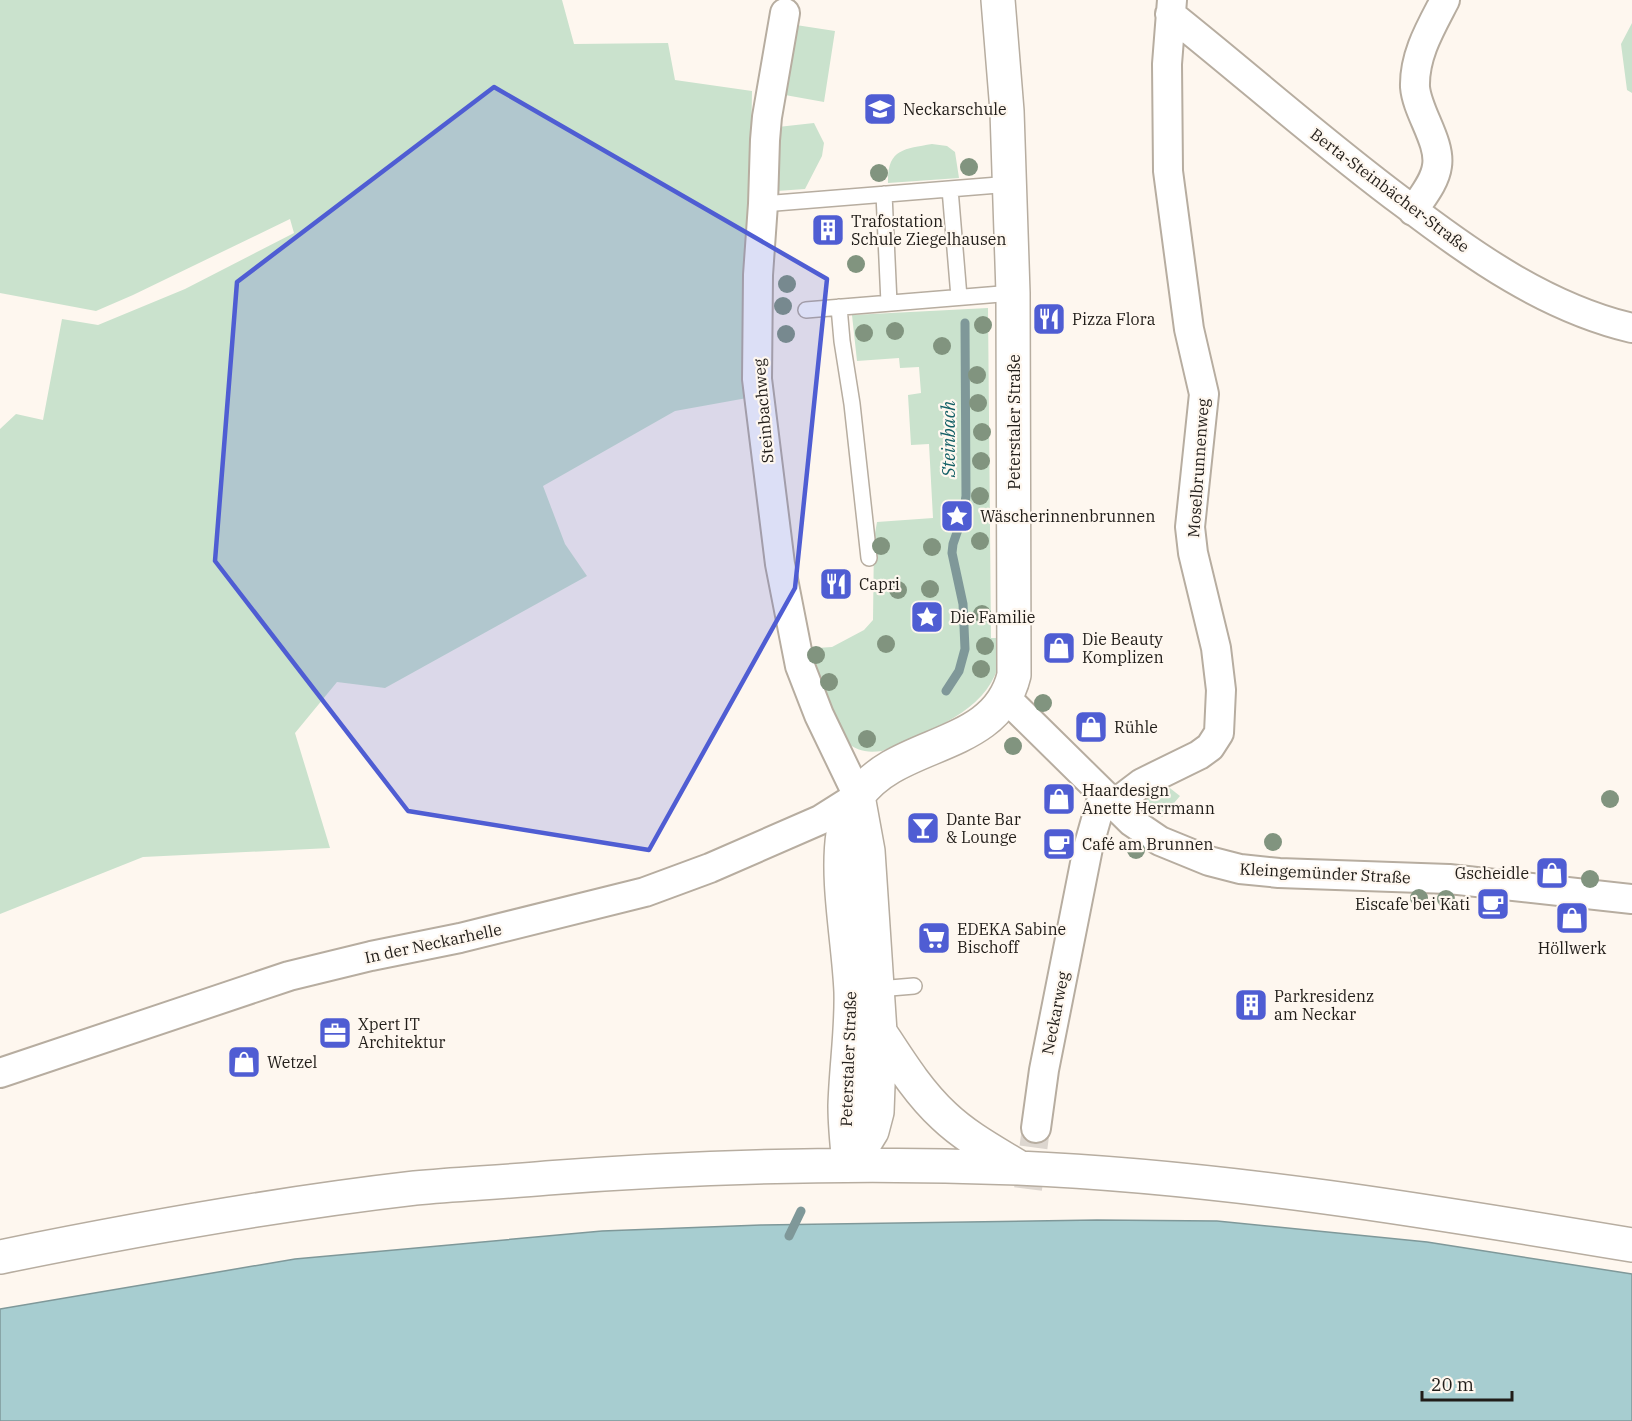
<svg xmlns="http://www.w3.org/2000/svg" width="1632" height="1421" font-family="'IBM Plex Serif',serif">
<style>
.green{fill:#cae2cd}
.water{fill:#a7cdd0;stroke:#7f9899;stroke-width:1.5}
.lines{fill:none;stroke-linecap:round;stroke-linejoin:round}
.stream{stroke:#7f9899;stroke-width:9}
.minor-tunnel{stroke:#ddd6cf;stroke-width:28;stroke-dasharray:28 14;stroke-linecap:butt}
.service-casing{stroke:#b7ada0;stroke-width:18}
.minor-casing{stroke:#b7ada0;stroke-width:32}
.secondary-casing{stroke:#b7ada0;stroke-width:36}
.service{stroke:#fff;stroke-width:15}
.minor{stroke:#fff;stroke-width:28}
.secondary{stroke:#fff;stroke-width:33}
.tree{fill:#81947f}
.marked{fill:#4f5dd3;fill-opacity:0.2;stroke:#4f5dd3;stroke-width:4.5;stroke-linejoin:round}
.labels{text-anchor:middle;stroke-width:4.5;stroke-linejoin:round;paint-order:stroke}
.poi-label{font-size:16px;fill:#211d19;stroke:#fef7ef;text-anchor:start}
.street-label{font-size:16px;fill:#211d19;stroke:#fef7ef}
.water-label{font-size:18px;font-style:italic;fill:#135f66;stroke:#fef7ef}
</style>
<rect width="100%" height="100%" fill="#fef7ef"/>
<!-- green -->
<path class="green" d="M0 0H562L574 44 668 43 675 80 752 91 747 398 675 411 543 486 565 544 587 576 385 688 337 682 295 733 330 848 143 857 0 914V429L16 414 43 420 62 319 98 325 185 289 294 233 290 219 133 295 96 311 0 293Z
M1632 23V93L1627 90 1621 44Z
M796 25 835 31 824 102 785 95Z
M814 123 824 143 822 156 805 189 777 191 778 127Z
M932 144 947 146 955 152 959 178 888 183C887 149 904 149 932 144Z
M988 308 991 638H999C999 650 1000 664 995 675 977 717 921 733 882 751 866 753 857 751 845 741L802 649 832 647 864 630 873 620 874 539 877 522 933 518 929 444 911 445 908 395 921 393 919 367 900 368 899 358 857 361 852 315Z
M1166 785 1180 796 1162 817 1145 798Z"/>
<!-- water -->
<path class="water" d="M1097 1220 1217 1221 1427 1242 1632 1274V1421H0V1309L295 1259 602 1231 761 1225Z"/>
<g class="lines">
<!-- stream -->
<path class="stream" d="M946 691 959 671 965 649 963 604 952 553 953 544 963 515 966 496 965 323
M789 1236 801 1211"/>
<!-- minor-tunnel -->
<path class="minor-tunnel" d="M1028 1189 1036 1128"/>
<defs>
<path id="service" d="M950 189 959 297
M884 194 889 303
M763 204 1011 184
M839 307 842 341 852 404 869 558
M806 310 1013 293
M878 989 914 986"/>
<path id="minor" d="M1170 14C1249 77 1324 144 1405 204 1473 256 1547 308 1632 328
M1413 211C1422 197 1435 182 1437 166 1441 142 1417 112 1415 87 1414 55 1431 27 1445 0
M1006 698 1132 822 1160 841 1209 861 1240 869 1279 873 1449 879 1632 899
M1113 805 1142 783 1199 755 1210 747 1219 733 1221 690 1216 648 1193 553 1190 527 1204 394 1189 329 1168 171 1167 64 1172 0
M0 1073 289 976 371 956 460 938 645 892 710 868 820 820 858 796 819 715 800 666 780 564 757 379 758 275 763 204 765 140 767 117 785 13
M1036 1128 1044 1070 1088 848 1103 795"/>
<path id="secondary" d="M880 1032C899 1061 918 1092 944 1116 966 1137 994 1152 1020 1168
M849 1164C847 1145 845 1125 845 1106 846 1068 852 1030 851 992 849 943 836 881 843 834 845 820 851 807 858 796 898 739 996 751 1014 675L1013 293 1007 111 998 0
M849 1164 861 1149 872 1131 877 1112 880 1032 868 851 858 796
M0 1257C137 1229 276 1204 415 1188 459 1184 503 1182 547 1178 704 1166 860 1162 1018 1168 1224 1177 1429 1211 1632 1245"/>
</defs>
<!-- service casing -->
<use href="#service" class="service-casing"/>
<!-- minor casing -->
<use href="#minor" class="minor-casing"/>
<!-- secondary casing -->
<use href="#secondary" class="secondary-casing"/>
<!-- service -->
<use href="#service" class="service"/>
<!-- minor -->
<use href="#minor" class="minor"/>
<!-- secondary -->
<use href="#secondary" class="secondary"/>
</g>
<!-- trees -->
<g class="tree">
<circle cx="969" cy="167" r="9"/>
<circle cx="879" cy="173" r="9"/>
<circle cx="856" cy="264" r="9"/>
<circle cx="787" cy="284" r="9"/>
<circle cx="783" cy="306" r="9"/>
<circle cx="983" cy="325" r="9"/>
<circle cx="895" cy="331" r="9"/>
<circle cx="864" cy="333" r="9"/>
<circle cx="786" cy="334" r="9"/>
<circle cx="942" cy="346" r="9"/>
<circle cx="977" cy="375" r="9"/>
<circle cx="978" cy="403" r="9"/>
<circle cx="982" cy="432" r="9"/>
<circle cx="981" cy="461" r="9"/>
<circle cx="980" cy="496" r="9"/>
<circle cx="980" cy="541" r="9"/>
<circle cx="881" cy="546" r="9"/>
<circle cx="932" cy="547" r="9"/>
<circle cx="930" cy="589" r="9"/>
<circle cx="898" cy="590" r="9"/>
<circle cx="982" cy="614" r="9"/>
<circle cx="886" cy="644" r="9"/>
<circle cx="985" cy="646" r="9"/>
<circle cx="816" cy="655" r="9"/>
<circle cx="981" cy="669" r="9"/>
<circle cx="829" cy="682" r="9"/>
<circle cx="1043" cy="703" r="9"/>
<circle cx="867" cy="739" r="9"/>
<circle cx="1013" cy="746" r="9"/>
<circle cx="1610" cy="799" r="9"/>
<circle cx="1273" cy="842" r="9"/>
<circle cx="1136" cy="850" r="9"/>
<circle cx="1590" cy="879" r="9"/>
<circle cx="1419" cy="898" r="9"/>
<circle cx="1446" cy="899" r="9"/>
</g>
<!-- marked area -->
<path class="marked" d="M494 87 827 279 795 588 649 850 408 811 215 561 237 282Z"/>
<!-- icons -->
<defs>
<symbol id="school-square" viewBox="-11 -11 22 22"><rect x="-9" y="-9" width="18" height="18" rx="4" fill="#4f5dd3" stroke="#fef7ef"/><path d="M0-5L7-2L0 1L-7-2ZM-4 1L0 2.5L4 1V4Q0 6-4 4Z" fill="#fff"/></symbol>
<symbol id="building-square" viewBox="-11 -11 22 22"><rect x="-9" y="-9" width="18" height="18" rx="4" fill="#4f5dd3" stroke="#fef7ef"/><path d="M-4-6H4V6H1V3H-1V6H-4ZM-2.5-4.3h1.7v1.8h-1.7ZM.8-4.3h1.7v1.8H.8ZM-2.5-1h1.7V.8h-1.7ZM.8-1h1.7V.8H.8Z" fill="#fff"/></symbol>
<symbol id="restaurant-square" viewBox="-11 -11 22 22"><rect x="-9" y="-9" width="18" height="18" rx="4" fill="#4f5dd3" stroke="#fef7ef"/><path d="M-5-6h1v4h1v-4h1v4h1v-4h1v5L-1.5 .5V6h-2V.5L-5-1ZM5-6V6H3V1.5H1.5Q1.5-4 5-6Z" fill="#fff"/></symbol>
<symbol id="sight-square" viewBox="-11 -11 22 22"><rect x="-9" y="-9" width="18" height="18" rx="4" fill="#4f5dd3" stroke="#fef7ef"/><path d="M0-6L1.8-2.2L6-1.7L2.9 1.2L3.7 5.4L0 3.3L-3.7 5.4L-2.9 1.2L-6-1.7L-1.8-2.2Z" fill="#fff"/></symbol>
<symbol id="shop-square" viewBox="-11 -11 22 22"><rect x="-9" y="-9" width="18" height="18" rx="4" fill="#4f5dd3" stroke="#fef7ef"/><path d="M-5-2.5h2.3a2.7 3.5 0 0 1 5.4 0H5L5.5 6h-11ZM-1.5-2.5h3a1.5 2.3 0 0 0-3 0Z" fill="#fff"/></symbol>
<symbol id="bar-square" viewBox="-11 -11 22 22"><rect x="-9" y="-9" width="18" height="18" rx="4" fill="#4f5dd3" stroke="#fef7ef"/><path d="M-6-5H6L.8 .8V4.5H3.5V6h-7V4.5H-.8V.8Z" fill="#fff"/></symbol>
<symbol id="cafe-square" viewBox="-11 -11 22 22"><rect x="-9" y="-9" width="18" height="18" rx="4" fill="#4f5dd3" stroke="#fef7ef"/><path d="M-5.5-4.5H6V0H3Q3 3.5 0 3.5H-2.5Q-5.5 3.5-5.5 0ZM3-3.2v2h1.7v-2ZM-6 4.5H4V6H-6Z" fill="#fff"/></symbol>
<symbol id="supermarket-square" viewBox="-11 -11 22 22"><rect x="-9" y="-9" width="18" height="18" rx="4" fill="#4f5dd3" stroke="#fef7ef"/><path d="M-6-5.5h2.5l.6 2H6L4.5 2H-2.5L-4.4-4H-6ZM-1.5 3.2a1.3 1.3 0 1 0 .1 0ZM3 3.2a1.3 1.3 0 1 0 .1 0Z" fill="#fff"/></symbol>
<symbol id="office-square" viewBox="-11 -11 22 22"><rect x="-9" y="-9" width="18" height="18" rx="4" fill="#4f5dd3" stroke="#fef7ef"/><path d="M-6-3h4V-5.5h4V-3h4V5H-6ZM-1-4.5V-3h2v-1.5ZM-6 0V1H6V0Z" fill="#fff"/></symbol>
</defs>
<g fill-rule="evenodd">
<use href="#school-square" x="861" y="90" width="38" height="38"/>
<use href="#building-square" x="809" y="211" width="38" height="38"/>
<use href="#restaurant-square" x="1030" y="300" width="38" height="38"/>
<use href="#sight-square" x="938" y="497" width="38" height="38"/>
<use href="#restaurant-square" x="817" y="565" width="38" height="38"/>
<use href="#sight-square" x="908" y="598" width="38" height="38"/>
<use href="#shop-square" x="1040" y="629" width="38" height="38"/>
<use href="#shop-square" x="1072" y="708" width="38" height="38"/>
<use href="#shop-square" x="1040" y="780" width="38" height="38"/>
<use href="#bar-square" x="904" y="809" width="38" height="38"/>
<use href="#cafe-square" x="1040" y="825" width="38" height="38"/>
<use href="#shop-square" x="1533" y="854" width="38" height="38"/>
<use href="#cafe-square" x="1474" y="885" width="38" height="38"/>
<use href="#shop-square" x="1553" y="899" width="38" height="38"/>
<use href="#supermarket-square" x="915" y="919" width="38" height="38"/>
<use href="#building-square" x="1232" y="986" width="38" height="38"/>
<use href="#office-square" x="316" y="1014" width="38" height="38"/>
<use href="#shop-square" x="225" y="1043" width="38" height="38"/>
</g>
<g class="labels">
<!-- poi labels -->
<g class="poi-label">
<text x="903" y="115">Neckarschule</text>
<text x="851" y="227">Trafostation<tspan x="851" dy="18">Schule Ziegelhausen</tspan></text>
<text x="1072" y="325">Pizza Flora</text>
<text x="980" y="522">Wäscherinnenbrunnen</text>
<text x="859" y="590">Capri</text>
<text x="950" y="623">Die Familie</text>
<text x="1082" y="645">Die Beauty<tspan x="1082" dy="18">Komplizen</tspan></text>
<text x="1114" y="733">Rühle</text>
<text x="1082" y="796">Haardesign<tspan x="1082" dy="18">Anette Herrmann</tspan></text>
<text x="946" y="825">Dante Bar<tspan x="946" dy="18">&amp; Lounge</tspan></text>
<text x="1082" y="850">Café am Brunnen</text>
<text x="1529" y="879" text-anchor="end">Gscheidle</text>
<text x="1470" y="910" text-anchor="end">Eiscafe bei Kati</text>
<text x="957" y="935">EDEKA Sabine<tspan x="957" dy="18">Bischoff</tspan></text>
<text x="1572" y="954" text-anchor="middle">Höllwerk</text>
<text x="1274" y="1002">Parkresidenz<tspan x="1274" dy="18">am Neckar</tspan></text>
<text x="358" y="1030">Xpert IT<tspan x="358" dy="18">Architektur</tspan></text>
<text x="267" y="1068">Wetzel</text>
</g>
<!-- street labels -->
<g class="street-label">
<text transform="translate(1390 190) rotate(37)" y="6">Berta-Steinbächer-Straße</text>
<text transform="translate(763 411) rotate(-95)" y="6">Steinbachweg</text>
<text transform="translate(1014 422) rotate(-90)" y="6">Peterstaler Straße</text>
<text transform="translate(1198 468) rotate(-86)" y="6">Moselbrunnenweg</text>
<text transform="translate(1325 873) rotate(3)" y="6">Kleingemünder Straße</text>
<text transform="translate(433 943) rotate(-12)" y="6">In der Neckarhelle</text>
<text transform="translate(1055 1013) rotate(-79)" y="6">Neckarweg</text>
<text transform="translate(848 1059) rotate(-88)" y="6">Peterstaler Straße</text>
</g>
<!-- water labels -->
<g class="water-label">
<text transform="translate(949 439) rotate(-90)" y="6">Steinbach</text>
</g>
</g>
<!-- scale -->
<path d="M1422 1391v9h90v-9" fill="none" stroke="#211d19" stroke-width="3"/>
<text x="1431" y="1391" font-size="18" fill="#211d19" stroke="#fef7ef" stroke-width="4.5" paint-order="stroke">20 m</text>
</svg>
